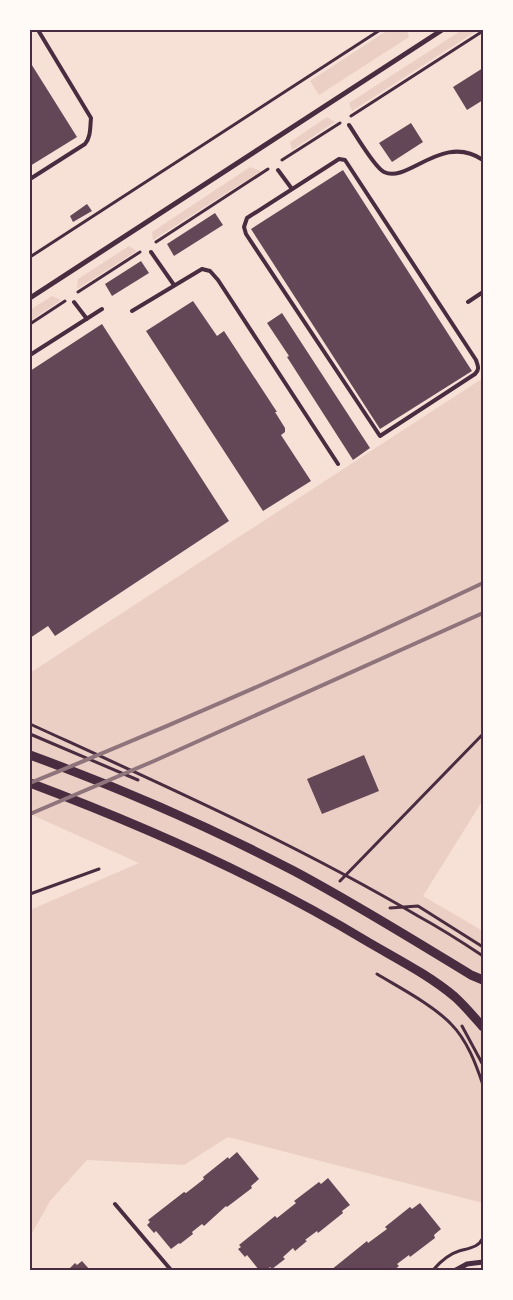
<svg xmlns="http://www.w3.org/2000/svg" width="513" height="1300" font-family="Cabin,sans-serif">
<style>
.green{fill:#ebcfc5}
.building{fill:#644757}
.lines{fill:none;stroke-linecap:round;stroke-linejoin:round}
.path{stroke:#4a2c40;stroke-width:3}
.service{stroke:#4a2c40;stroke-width:4}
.minor{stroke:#4a2c40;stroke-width:5}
.tertiary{stroke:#4a2c40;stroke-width:9}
.rail{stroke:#8f747c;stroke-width:4}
.neatline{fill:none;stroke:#4a2c40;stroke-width:2}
</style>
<rect width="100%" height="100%" fill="#f7e1d7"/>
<!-- green -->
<path class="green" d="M388 30H407L409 37 319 95 310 81Z
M462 30H478L352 111 349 103Z
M327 117 335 122 292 150 290 142Z
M250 167 261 171 153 240 152 232Z
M129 246 137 251 77 289 78 279Z
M52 296 61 300 30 321V310Z
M483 378V800L423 896 483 931V1203L228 1137 184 1165 87 1160 50 1201 30 1237V910L139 863 30 814V673Z"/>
<!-- building -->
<path class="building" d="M30 62 77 137 30 166Z
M483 68V100L467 110 453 87Z
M411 123 423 142 392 162 379 143Z
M343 170 472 371 380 429 251 229Z
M87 204 92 211 73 222 70 216Z
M215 213 223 225 174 256 167 244Z
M141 261 149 273 112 296 105 284Z
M193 301 217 336 224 331 277 412H275L285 428V432L281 435 311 481 263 511 146 331Z
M282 313 370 448 353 460 287 357 289 356 267 323Z
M102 324 229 521 55 636 48 626 30 638V371Z
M364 755 379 791 322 814 307 779Z
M237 1152 259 1179 251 1186 252 1188 227 1207 226 1206 204 1226 202 1224 192 1232 193 1234 180 1244 179 1243 171 1249 156 1231 154 1233 147 1225 150 1222 148 1220 184 1192 186 1193 204 1179 203 1177 228 1157 229 1159Z
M328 1178 350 1205 342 1211 343 1213 318 1233 317 1231 305 1240 307 1241 295 1251 293 1248 283 1257 285 1259 272 1269 270 1267 267 1270H259L247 1255 245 1257 238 1249 241 1247 239 1245 275 1216 277 1218 296 1203 294 1201 319 1182 321 1184Z
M420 1203 441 1229 434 1235 435 1238 410 1257 409 1255 397 1264 399 1266 394 1270H331L367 1241 368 1243 387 1229 385 1227 410 1207 412 1209Z
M82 1261 90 1270H68L75 1263 77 1265Z"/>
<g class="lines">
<!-- path -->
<path class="path" d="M351 116 483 31
M282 160 340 123
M156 242 268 169
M30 257 380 30
M78 292 140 252
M30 324 65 301
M30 724C161 784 294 843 418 916 440 928 462 942 483 956
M30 734 138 780
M340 881 483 734
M30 894 99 869
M390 908 418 906 483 947
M377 974C400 988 433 1005 451 1024 467 1040 476 1064 483 1085
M462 1026 483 1065
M433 1270C440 1262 449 1254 459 1251 469 1248 478 1248 483 1238"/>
<!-- service -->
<path class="service" d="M349 125C356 135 374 167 384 172 408 184 442 132 483 160
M339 159 345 160 476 360C478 366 480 369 475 374L380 436 246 234 244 227 247 218Z
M278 170 292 189
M30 179 85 144C91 137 90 127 91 118L38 30
M151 252 174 285
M74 302 87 319
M468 302 483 292
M132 311 202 269 210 271 218 280 338 464
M30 355 102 309
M115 1204 171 1270"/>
<!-- minor -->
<path class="minor" d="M30 298 442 30
M456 1270 467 1264 483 1262"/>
<!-- tertiary -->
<path class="tertiary" d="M30 755C120 788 208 826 294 871 354 903 412 939 471 975L483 980
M30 783C147 827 261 877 368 942 397 959 429 975 455 997 465 1006 474 1017 483 1027"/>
<!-- rail -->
<path class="rail" d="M30 783C183 721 334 654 483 583
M30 814 154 761 483 613"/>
</g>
<!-- border -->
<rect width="513" height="1300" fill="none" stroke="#fffaf5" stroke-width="62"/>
<rect x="31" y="31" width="451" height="1238" class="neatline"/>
</svg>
